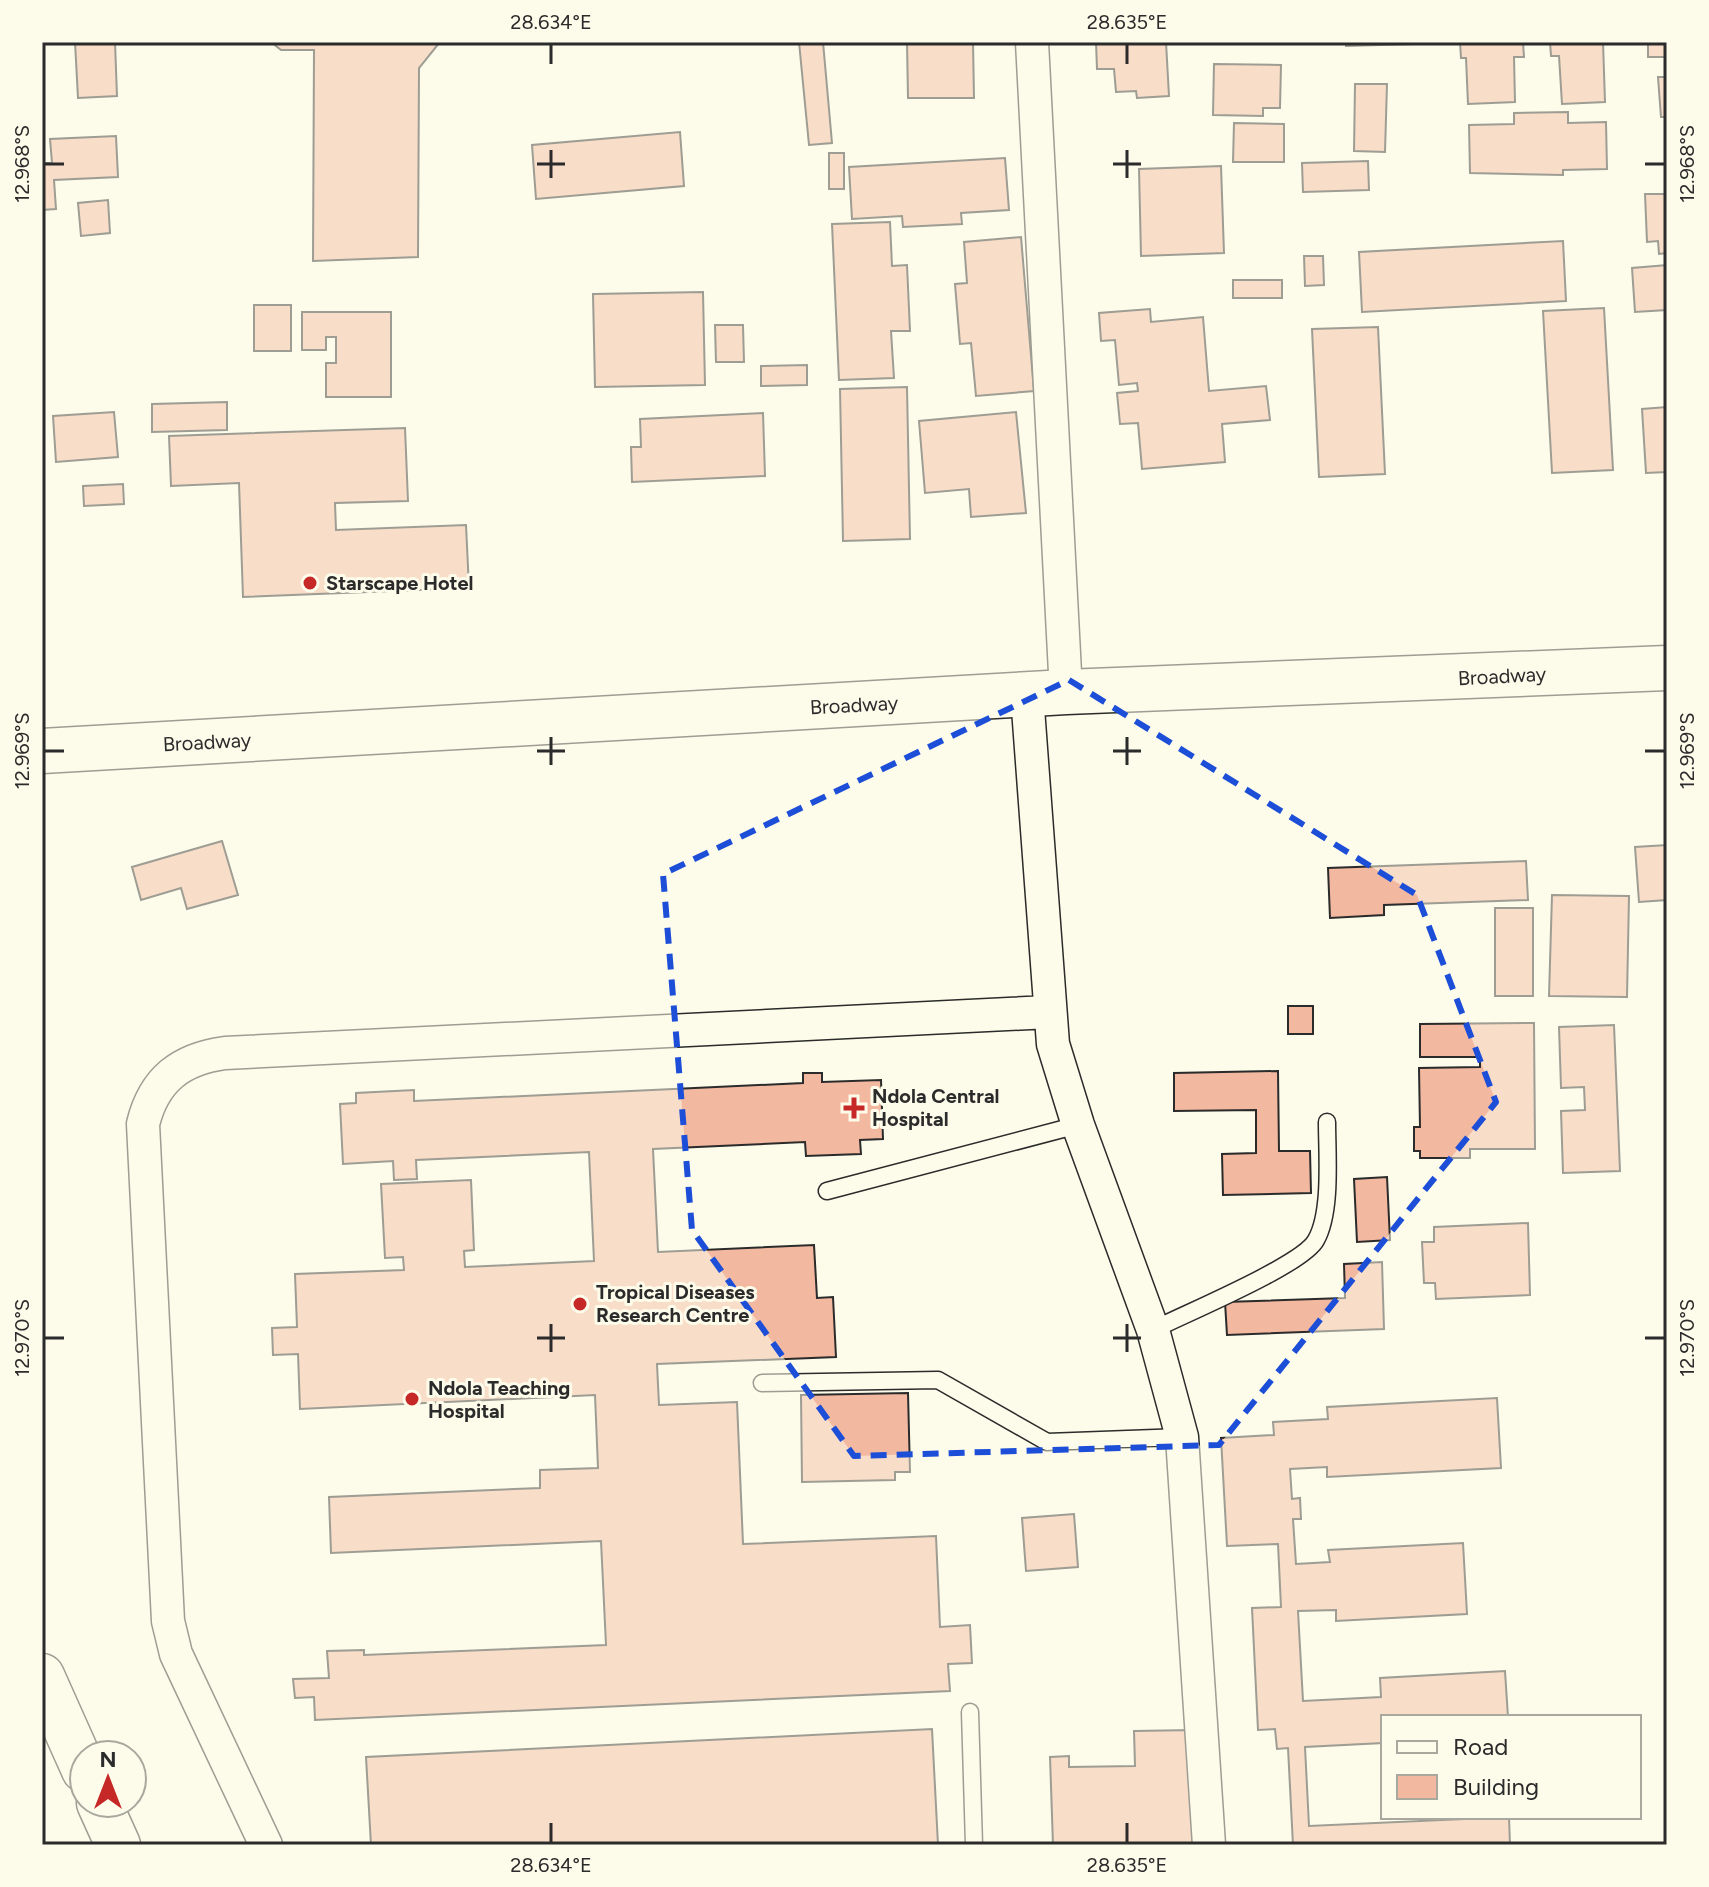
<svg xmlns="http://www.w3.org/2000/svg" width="1709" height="1887" font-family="Figtree,sans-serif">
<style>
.building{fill:#f2b8a0;stroke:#2b2b2b;stroke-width:2}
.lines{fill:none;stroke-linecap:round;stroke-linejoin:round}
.lane-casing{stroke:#2b2b2b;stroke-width:19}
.street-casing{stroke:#2b2b2b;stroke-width:35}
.secondary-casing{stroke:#2b2b2b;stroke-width:47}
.highway-casing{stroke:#2b2b2b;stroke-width:47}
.lane{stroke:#fdfbea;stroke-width:16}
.street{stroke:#fdfbea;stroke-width:32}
.secondary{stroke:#fdfbea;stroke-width:44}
.highway{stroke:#fdfbea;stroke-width:44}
.marked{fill:none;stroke:#1d4ed8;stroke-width:6;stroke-dasharray:16 10;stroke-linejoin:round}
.ticks{fill:none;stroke:#2b2b2b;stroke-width:3}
.poi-dot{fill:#c62828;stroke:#fdfbea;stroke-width:3}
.labels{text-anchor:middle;stroke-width:6;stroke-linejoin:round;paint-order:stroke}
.poi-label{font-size:20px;font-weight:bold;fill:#2b2b2b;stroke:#fdfbea;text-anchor:start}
.street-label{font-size:20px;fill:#2b2b2b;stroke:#fdfbea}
.neatline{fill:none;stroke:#2b2b2b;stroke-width:3}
.ticks-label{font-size:20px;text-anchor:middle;fill:#2b2b2b}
</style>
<rect width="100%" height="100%" fill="#fdfbea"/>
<!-- building -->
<path class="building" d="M75 42H115L117 96 78 98Z
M271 42H440L419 68 418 257 313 261 314 50H281Z
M799 42H823L832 143 809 145Z
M907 42H973L974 98H908Z
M1096 42H1166L1169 96 1137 98 1136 91 1116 92 1114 69H1097Z
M1346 42H1413L1414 44 1346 46Z
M1460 42H1523L1524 57H1514L1515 102 1468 104 1466 58H1461Z
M1550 42H1603L1605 102 1562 104 1559 56H1551Z
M1648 42H1667V59V57H1648Z
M1214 64 1281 65 1280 108H1263V116L1213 115Z
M1658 77H1667V117H1661Z
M1355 84H1387L1385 152 1354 151Z
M1568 112V123L1606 122 1607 169 1563 170V175L1470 173 1469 125 1514 124V113Z
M1234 123 1284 124V162H1233Z
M680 132 684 186 536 199 532 145Z
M116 136 118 177 54 180 56 209 42 210V163H52L50 139Z
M829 153H844V189H829Z
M1005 158 1009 210 961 213 962 224 903 227 902 216 852 219 849 167Z
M1368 161 1369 190 1303 192 1302 163Z
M1221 166 1224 253 1141 256 1139 169Z
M1645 194H1667V253L1659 254 1658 241 1647 242Z
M108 200 110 233 81 236 78 203Z
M890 222 892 266 907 265 910 331H891L894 378 839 380 832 224Z
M1021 237 1034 391 976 396 971 343 960 344 955 284 967 283 964 242Z
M1563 241 1566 301 1362 312 1359 252Z
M1304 256H1323L1324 285 1305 286Z
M1667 265V310L1635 312 1632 268Z
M1233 280H1282V298H1233Z
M703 292 705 385 595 387 593 294Z
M254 305H291V351H254Z
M1604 308 1613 470 1552 473 1543 311Z
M1150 309 1151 322 1203 317 1209 391 1266 386 1270 420 1222 424 1225 462 1142 469 1138 423 1120 424 1117 393 1138 391 1137 383 1119 385 1115 340 1101 341 1099 313Z
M302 312H391V397H326V363H336V337H326V350H302Z
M715 325H743L744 362H716Z
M1378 327 1385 474 1319 477 1312 329Z
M807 365V385L761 386V366Z
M907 387 910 539 843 541 840 389Z
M227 402V430L152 432V404Z
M1667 407V472L1646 473 1642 409Z
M114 412 118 457 56 462 53 416Z
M1016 412 1026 513 971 517 969 489 925 493 919 421Z
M763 413 765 476 632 482 631 447H641L640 419Z
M405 428 408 501 335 503 336 530 466 525 469 588 243 597 239 483 171 486 169 436Z
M123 484 124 504 84 506 83 486Z
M222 841 238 895 187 909 181 888 141 900 132 867Z
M1667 845V900L1639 902 1635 847Z
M1526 861 1528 900 1384 905V915L1330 918 1328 868Z
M1552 895 1629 896 1627 997 1549 996Z
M1495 908H1533V996H1495Z
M1288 1006H1313V1034H1288Z
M1534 1023 1535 1149H1470V1158H1420V1151H1414V1127H1420L1419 1068 1480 1067V1057H1420V1024Z
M1614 1025 1620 1171 1563 1173 1561 1111 1585 1110 1584 1087 1561 1088 1559 1027Z
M1278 1071 1279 1151H1310L1311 1193 1223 1195 1222 1154 1256 1153V1110L1174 1111V1073Z
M803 1073H822V1082L881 1080 883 1139 860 1140 861 1154 806 1156 805 1142 653 1149 658 1252 814 1245 817 1298 833 1297 836 1357 657 1364 659 1405 737 1402 743 1544 936 1536 940 1627 970 1625 972 1663 948 1664 950 1691 315 1720 314 1697 295 1698 293 1679 329 1678 327 1651 364 1650V1655L606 1645 601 1541 331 1553 329 1497 540 1488V1470L598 1468 595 1395 300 1409 298 1354 273 1355 272 1328 297 1327 295 1274 404 1270 403 1257 385 1258 381 1184 471 1180 474 1250 464 1251 465 1267 594 1261 589 1152 416 1160 417 1179 394 1180 393 1161 343 1164 340 1104 356 1103V1093L414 1090V1101L803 1083Z
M1387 1177 1390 1240 1357 1242 1354 1179Z
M1528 1223 1530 1295 1436 1299 1435 1283H1424L1422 1242H1434V1227Z
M1382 1262 1384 1329 1227 1335 1225 1302 1345 1298 1344 1264Z
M908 1393 910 1472H895V1480L802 1482 801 1395Z
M1497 1398 1501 1468 1327 1477V1467L1290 1469 1292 1499 1300 1498 1301 1519H1293L1296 1564 1330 1562 1328 1550 1463 1543 1467 1614 1336 1621V1610L1298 1611 1303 1701 1381 1697 1380 1678 1505 1671 1508 1717H1383V1743L1305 1747 1309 1826 1509 1817 1510 1845H1293L1288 1748 1277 1749 1275 1729 1258 1730 1252 1608 1281 1607 1278 1544 1227 1546 1221 1438 1274 1435 1273 1422 1328 1419 1327 1407Z
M1074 1514 1078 1567 1026 1571 1022 1518Z
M932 1729 938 1845H371L366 1757Z
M1195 1730 1198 1845H1053L1050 1757 1069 1756V1767L1135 1766 1134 1731Z"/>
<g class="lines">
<defs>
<path id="lane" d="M827 1191 1078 1125
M1153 1330C1184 1314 1303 1265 1316 1240 1332 1212 1327 1154 1327 1122
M762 1383 938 1380 1047 1442 1182 1437
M970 1712 974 1845"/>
<path id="street" d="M1032 42 1066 692
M1027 695 1053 1044 1078 1125 1153 1330 1182 1437 1209 1845
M266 1845 176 1654 168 1621 143 1124C154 1079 181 1059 225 1053L1049 1012"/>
<path id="secondary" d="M42 751 1066 692 1667 668"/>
<path id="highway" d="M42 1676 84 1770
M99 1803 118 1845"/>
</defs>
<!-- lane casing -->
<use href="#lane" class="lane-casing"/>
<!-- street casing -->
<use href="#street" class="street-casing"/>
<!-- secondary casing -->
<use href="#secondary" class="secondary-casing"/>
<!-- highway casing -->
<use href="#highway" class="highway-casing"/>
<!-- lane -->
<use href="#lane" class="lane"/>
<!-- street -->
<use href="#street" class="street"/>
<!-- secondary -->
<use href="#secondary" class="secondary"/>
<!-- highway -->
<use href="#highway" class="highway"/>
</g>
<!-- marked area -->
<path d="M0 0H1709V1887H0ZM1069 680 1417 895 1496 1102 1219 1445 854 1456 692 1230 663 874Z" fill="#fdfbea" fill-opacity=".55" fill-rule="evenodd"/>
<path class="marked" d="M1069 680 1417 895 1496 1102 1219 1445 854 1456 692 1230 663 874Z"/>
<!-- ticks -->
<path class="ticks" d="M551 44V64M1127 44V64M551 150V178M1127 150V178M44 164H64M537 164H565M1113 164H1141M1645 164H1665M551 737V765M1127 737V765M44 751H64M537 751H565M1113 751H1141M1645 751H1665M551 1324V1352M1127 1324V1352M44 1338H64M537 1338H565M1113 1338H1141M1645 1338H1665M551 1823V1843M1127 1823V1843"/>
<!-- markers -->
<g class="poi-dot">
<circle cx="310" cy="583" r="8"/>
<path d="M850 1096h8v8h8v8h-8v8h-8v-8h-8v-8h8z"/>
<circle cx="580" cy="1304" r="8"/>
<circle cx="412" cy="1399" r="8"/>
</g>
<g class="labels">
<!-- poi labels -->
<g class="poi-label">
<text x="326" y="590">Starscape Hotel</text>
<text x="872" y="1103">Ndola Central<tspan x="872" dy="23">Hospital</tspan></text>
<text x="596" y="1299">Tropical Diseases<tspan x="596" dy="23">Research Centre</tspan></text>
<text x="428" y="1395">Ndola Teaching<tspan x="428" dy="23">Hospital</tspan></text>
</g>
<!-- street labels -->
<g class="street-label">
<text transform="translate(1502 676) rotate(-3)" y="7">Broadway</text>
<text transform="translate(854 705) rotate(-3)" y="7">Broadway</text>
<text transform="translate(207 742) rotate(-3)" y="7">Broadway</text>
</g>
</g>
<!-- border -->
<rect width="1709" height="1887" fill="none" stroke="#fdfbea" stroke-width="88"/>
<!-- legend -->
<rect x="1381" y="1715" width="260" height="104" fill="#fdfbea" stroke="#a9a89e" stroke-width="2"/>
<rect x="1397" y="1741" width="40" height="12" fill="#fdfbea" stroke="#a9a89e" stroke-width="2"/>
<text x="1453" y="1755" font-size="24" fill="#2b2b2b">Road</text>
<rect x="1397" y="1775" width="40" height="24" fill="#f2b8a0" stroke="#a9a89e" stroke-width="2"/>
<text x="1453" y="1795" font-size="24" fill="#2b2b2b">Building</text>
<!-- north arrow -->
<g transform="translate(108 1779)"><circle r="38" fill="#fdfbea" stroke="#a9a89e" stroke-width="2"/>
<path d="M0-6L14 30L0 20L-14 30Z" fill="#c62828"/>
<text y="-12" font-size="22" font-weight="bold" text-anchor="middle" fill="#2b2b2b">N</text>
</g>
<rect x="44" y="44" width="1621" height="1799" class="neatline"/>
<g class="ticks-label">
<text x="551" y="29">28.634°E</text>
<text x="1127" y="29">28.635°E</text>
<text transform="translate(22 164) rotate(-90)" y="7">12.968°S</text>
<text transform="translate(1687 164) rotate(-90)" y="7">12.968°S</text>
<text transform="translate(22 751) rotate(-90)" y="7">12.969°S</text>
<text transform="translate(1687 751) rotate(-90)" y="7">12.969°S</text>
<text transform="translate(22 1338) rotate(-90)" y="7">12.970°S</text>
<text transform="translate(1687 1338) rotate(-90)" y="7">12.970°S</text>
<text x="551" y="1872">28.634°E</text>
<text x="1127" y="1872">28.635°E</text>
</g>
</svg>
